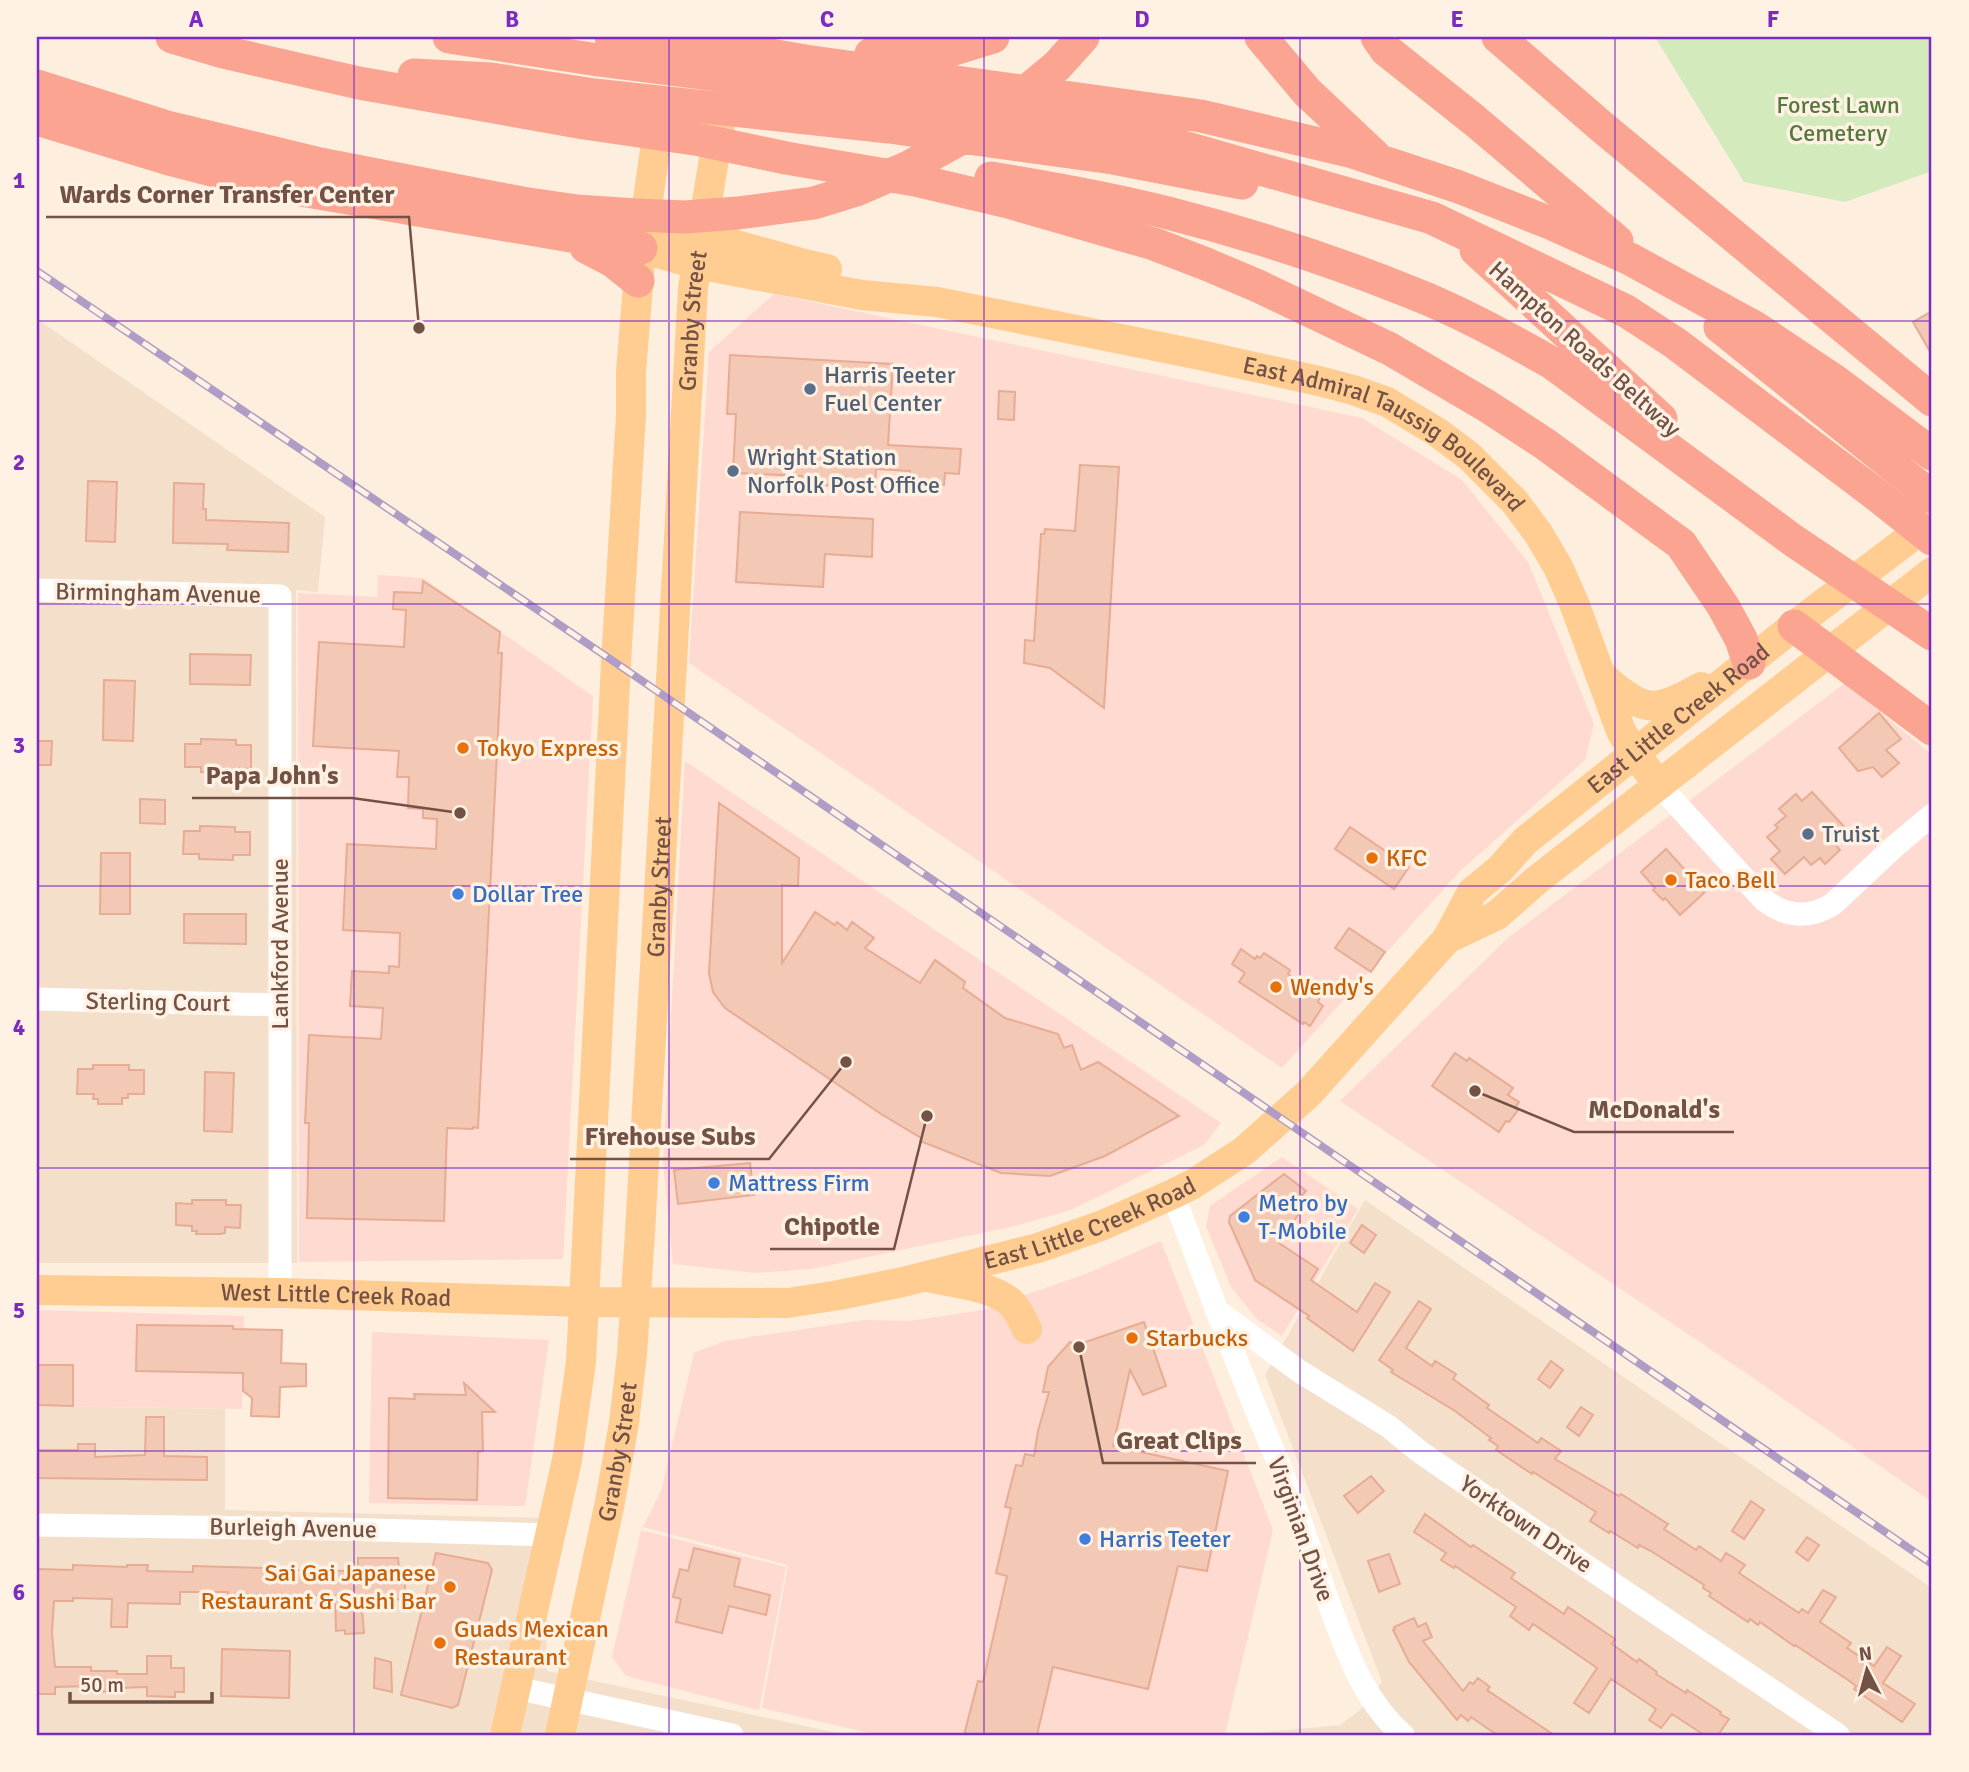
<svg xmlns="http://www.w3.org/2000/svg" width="1969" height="1772" font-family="Signika,sans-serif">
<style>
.residential{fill:#f4dfcb}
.commercial{fill:#fedad0}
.green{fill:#d2eabc}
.building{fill:#f3c8b4;stroke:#e6ac94;stroke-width:2}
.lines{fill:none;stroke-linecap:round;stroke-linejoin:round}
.minor{stroke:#fff;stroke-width:23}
.major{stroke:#ffcd92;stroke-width:30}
.highway{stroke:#faa491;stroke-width:33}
.rail-casing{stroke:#af9dc5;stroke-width:8}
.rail{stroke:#fff2e4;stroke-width:5;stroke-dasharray:16;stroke-linecap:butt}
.grid{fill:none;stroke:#7b2cbf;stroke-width:2;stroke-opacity:0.55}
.service-dot{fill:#5c6f8a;stroke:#fff2e4;stroke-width:2.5}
.food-dot{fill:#e8710a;stroke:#fff2e4;stroke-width:2.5}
.shop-dot{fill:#3f7fe0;stroke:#fff2e4;stroke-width:2.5}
.labels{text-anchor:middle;stroke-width:7;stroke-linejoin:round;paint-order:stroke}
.park-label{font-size:24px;fill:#54793d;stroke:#fff2e4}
.street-label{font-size:24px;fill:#735245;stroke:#fff2e4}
.service-label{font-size:24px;fill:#4e5e75;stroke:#fff2e4;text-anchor:start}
.food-label{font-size:24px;fill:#c56008;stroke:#fff2e4;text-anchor:start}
.shop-label{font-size:24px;fill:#366cbe;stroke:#fff2e4;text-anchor:start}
.leader{fill:none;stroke:#735245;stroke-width:2.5}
.callout-dot{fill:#735245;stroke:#fff2e4;stroke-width:2.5}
.callout-label{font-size:26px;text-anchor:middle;font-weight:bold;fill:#735245;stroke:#fff2e4;stroke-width:7;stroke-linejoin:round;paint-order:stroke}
.neatline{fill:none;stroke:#7b2cbf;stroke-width:2.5}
.grid-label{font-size:23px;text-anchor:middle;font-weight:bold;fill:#7b2cbf}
</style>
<rect width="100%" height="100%" fill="#fdeedd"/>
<!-- residential -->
<path class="residential" d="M37 319 325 517 318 592 296 590 297 1263H37Z
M1365 1200 1932 1588V1735H1238L1340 1725 1360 1710 1382 1682 1265 1375Z
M37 1406 225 1409V1510L543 1518 547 1671 847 1735H37Z"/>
<!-- commercial -->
<path class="commercial" d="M774 294 1362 418 1462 480 1528 562 1594 724 1585 760 1459 872 1282 1068 689 663 709 352Z
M378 575 423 578 593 696 563 1259 299 1262 298 593 377 597Z
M1845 683 1932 755V1502L1749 1375 1340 1101 1509 937Z
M685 761 1221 1123 1204 1145 1071 1210 1015 1226 811 1269 755 1273 673 1264 663 1162Z
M1282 1157 1358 1209 1282 1336 1258 1320 1231 1287 1206 1226 1210 1206Z
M1161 1241 1273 1530 1225 1734 878 1735 762 1708 788 1565 643 1527 661 1491 694 1353 725 1341 864 1320 909 1321 983 1310 1088 1273Z
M37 1310 244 1316 242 1409 37 1406Z
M372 1332 549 1340 525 1506 369 1503Z
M641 1530 786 1567 759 1710 626 1676 612 1657Z"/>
<!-- green -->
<path class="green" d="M1655 37H1932V171L1845 202 1744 182Z"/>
<!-- building -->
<path class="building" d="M1932 311V355L1913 322Z
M730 355 893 364 888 445 961 449 959 474 945 473 944 485 910 483V471L876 469 875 488 802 484V476L733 473 736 414H727Z
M999 391 1015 392 1014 420 998 419Z
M1080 465 1119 467 1104 708 1050 668 1024 663 1025 640 1034 641 1041 534H1044L1045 529 1075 531Z
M88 481 117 482 115 542 86 541Z
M174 483 204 484 203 509H206V520L289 523 288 552 227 550 228 544 173 543Z
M740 512 873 519 872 557 825 554 823 587 736 582Z
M423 581 500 632 498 653H502L478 1128 473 1127V1129L447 1128 444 1221 307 1218 309 1123H305L309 1035 381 1039 383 1008 350 1006 352 971 389 973V966L399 967 400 933 343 930 347 844 436 849 437 819 423 818V809L408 808 409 777H397L399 751 313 746 319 642 404 647 406 610 393 609 394 592 422 593Z
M190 654 251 655 250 685 190 684Z
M104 680 135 681 133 741 103 740Z
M1879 713 1901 739 1886 750 1899 763 1882 777 1873 767 1858 771 1839 748Z
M201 739 236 740V745H251V769L235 768V773L201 772V767H185V744H201Z
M37 741H52L51 765H37Z
M1812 792 1849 832 1835 844 1840 850 1825 864 1820 858 1811 865 1804 857 1785 874 1771 859 1780 851 1767 837 1778 828 1775 825 1786 816 1779 809 1796 794 1802 801Z
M140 799 165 800V824L140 823Z
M719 803 799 858 798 886 782 885V963L815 912 835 925 837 922 847 930 852 922 874 938 865 948 920 983 935 960 965 982 963 988 1005 1018 1058 1034 1064 1048 1072 1045 1081 1070 1098 1062 1179 1116 1105 1156 1050 1176 1001 1173 920 1141 921 1138 881 1114 725 1008 713 992 709 973Z
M200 826 235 827V832H250V855H233V860L199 859V854H183L184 831H200Z
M1350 827 1409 867 1394 889 1335 849Z
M1666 849 1705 892 1680 915 1665 898 1663 900 1653 890 1655 888 1641 872Z
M101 853H130V914H100Z
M184 914H246V944L184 943Z
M1349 928 1385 952 1371 972 1335 948Z
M1241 949 1255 959 1257 956 1260 958 1264 953 1290 970 1288 974 1306 986 1304 989 1319 999 1318 1002 1323 1006 1310 1026 1304 1022 1303 1024 1239 982 1245 973 1232 964Z
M1455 1053 1467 1061 1469 1058 1513 1088 1508 1095 1519 1102 1515 1108 1518 1110 1509 1122 1506 1121 1499 1132 1432 1086Z
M93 1065H129V1070H144V1094H128V1098H122V1104H98V1099H93L94 1094H77L78 1069H93Z
M205 1072 234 1073 232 1132 204 1131Z
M750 1163 754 1195 678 1204 674 1170Z
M1284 1174 1306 1191 1298 1200 1302 1202 1299 1207 1302 1209 1279 1243 1318 1269 1311 1280 1357 1312 1375 1283 1390 1292 1353 1351 1307 1318 1309 1316 1255 1280 1229 1222 1230 1216Z
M192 1200H226V1205H241L240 1228 225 1227V1233L220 1234H196L197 1231H192V1226L176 1225V1203L192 1204Z
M1362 1225 1376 1235 1364 1253 1350 1243Z
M1419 1301 1431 1309 1406 1348 1432 1366 1435 1361 1456 1374 1453 1379 1489 1405 1487 1408 1538 1443 1541 1438 1561 1451 1555 1459 1619 1496 1621 1494 1668 1524 1664 1529 1696 1550 1699 1546 1721 1561 1726 1553 1745 1565 1739 1573 1799 1613 1802 1609 1808 1613 1823 1590 1836 1597 1820 1622 1851 1643 1847 1648 1874 1666 1887 1647 1901 1656 1883 1683 1915 1704 1902 1722 1854 1689 1856 1686 1848 1680 1795 1645 1794 1646 1760 1622 1758 1625 1750 1619 1748 1622 1709 1596 1711 1593 1703 1588 1704 1585 1651 1551 1639 1545 1638 1548 1610 1531 1609 1533 1590 1521 1596 1512 1533 1472 1532 1474 1496 1450 1498 1446 1489 1440 1491 1438 1455 1411 1391 1372 1393 1370 1379 1360Z
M1144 1322 1166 1386 1143 1395 1130 1370 1113 1446 1228 1471 1207 1571 1178 1566 1148 1689 1053 1667 1037 1735H964L978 1681 983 1682 1007 1576 996 1573 1011 1508 1005 1507 1016 1465 1022 1466 1025 1454 1034 1456 1038 1431 1049 1392H1043L1048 1367 1070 1342 1077 1345Z
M137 1325 233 1326V1329L282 1330 281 1363 306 1364V1386L280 1387 279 1417 251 1416 252 1398 243 1391V1373L136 1371Z
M1551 1361 1563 1370 1550 1388 1538 1379Z
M37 1365H73V1406L37 1405Z
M464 1383 495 1412H482L483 1451 478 1452 477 1500 388 1498 389 1398 415 1399 414 1394 466 1395Z
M1581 1407 1593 1415 1579 1436 1567 1427Z
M146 1417H164V1456L207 1457V1480L37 1478V1450H78V1444H95V1457L145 1455Z
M1371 1476 1384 1491 1358 1513 1344 1496Z
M1751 1501 1764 1510 1744 1539 1732 1531Z
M1425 1514 1471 1547 1473 1545 1515 1573 1511 1578 1564 1614 1568 1607 1615 1639 1612 1644 1637 1662 1639 1659 1657 1672 1656 1674 1686 1693 1687 1690 1721 1712 1720 1714 1729 1719 1718 1735H1704L1672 1714 1661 1728 1649 1720 1656 1709 1611 1679 1589 1713 1574 1703 1597 1668 1533 1624 1529 1630 1510 1616 1516 1607 1455 1566 1454 1568 1441 1560 1446 1553 1414 1532Z
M1807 1537 1819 1545 1808 1561 1796 1552Z
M694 1548 740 1559 734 1586 770 1595 766 1615 729 1606 722 1633 676 1622 681 1599 673 1597 680 1569 688 1571Z
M436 1553 488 1563 492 1570 458 1705 452 1708 401 1695Z
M1389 1554 1400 1584 1379 1592 1368 1561Z
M358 1558H398L399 1569H405V1599L389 1600 390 1610H362L364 1633 345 1634V1630L336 1631 335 1596 228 1594V1592H180V1604L128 1603 127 1627H111L112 1599 73 1598V1601H54L52 1633 55 1667H91V1671H117V1674H147V1656H171V1668H184V1692H175V1697L147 1696V1687L117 1688V1692L89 1691V1686L55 1687V1694H37V1569L73 1570V1565L127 1567V1565H148L147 1571 193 1572V1566L267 1568V1570L358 1571Z
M1414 1618 1418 1627 1426 1623 1432 1637 1423 1641 1463 1691 1470 1682 1473 1684 1478 1678 1490 1687 1487 1690 1554 1735H1497L1471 1717 1468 1721 1461 1715 1457 1720 1409 1662 1393 1630 1395 1629 1394 1627Z
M222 1649 290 1651 289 1698 221 1696Z
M375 1658 391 1662 392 1692 374 1688Z"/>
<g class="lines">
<!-- minor -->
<path class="minor" d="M37 590 280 596V1293
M1659 785 1764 900C1786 917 1809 919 1833 904L1895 846 1932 815
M37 999 280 1005
M1173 1194C1206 1282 1239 1371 1276 1457 1298 1509 1314 1564 1334 1617 1350 1660 1367 1704 1403 1735
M1216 1310 1299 1371 1388 1426 1420 1452 1555 1545 1838 1735
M37 1525 338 1529 550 1535
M516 1688 732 1735"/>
<!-- major -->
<g class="major">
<path d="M643 231 729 243 808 265 827 269"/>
<path id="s1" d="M641 248 696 264 862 295 937 302 1200 355 1319 381 1353 390 1387 402 1437 432 1469 456 1514 501 1538 533 1558 567 1574 603 1621 731 1635 754 1659 785"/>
<path d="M1600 674C1612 685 1631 702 1647 705 1663 709 1687 695 1701 687"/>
<path d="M1447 939 1497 915 1538 879 1932 572"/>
<path d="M932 1278C955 1283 998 1287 1013 1305 1019 1312 1023 1321 1027 1329"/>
<path id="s2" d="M37 1290 280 1293 585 1302 788 1303 839 1295 903 1282 1038 1248 1103 1225 1173 1194 1193 1184 1244 1151 1309 1093 1447 939 1472 892 1500 869 1525 841 1794 626 1932 521"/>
<path d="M505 1735 567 1460 581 1362 616 663 631 415V372L641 248 661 109"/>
<path id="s3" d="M560 1735 610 1502 624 1423 632 1354 640 1233 693 288 726 85"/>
</g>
<!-- highway -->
<path class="highway" d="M172 37 223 52 359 83 584 123 701 140 786 158 915 180 1008 202 1154 244 1206 264 1258 286 1390 349 1487 406 1545 444 1681 544 1723 606 1741 639 1749 663
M449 37 598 60 1014 112 1101 127 1187 148 1432 218 1626 311 1675 343 1874 493 1932 539
M611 37 736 49 805 61 1201 116 1353 152 1459 187 1550 223 1630 259 1756 328 1835 381 1932 454
M1261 37 1307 92 1375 156
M1377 37 1386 50 1474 120 1617 241
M1498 37 1602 127 1932 400
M871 54 954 49 993 37
M414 75 491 79 594 95 889 127 1113 158 1242 183
M37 86 167 127 320 164 522 203 577 211 636 215 685 217 738 213 814 203 856 190 909 167 969 134
M1016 100 1057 66 1083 37
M37 119 169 159 266 184 641 248
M991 178C1050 188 1109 198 1168 213 1250 234 1331 260 1410 292 1459 311 1506 337 1552 363L1794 541 1932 634
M586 247 613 261 638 281
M1476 250 1661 419
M1720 327 1932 497
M1794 626 1932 729"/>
<defs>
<path id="rail" d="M37 271 616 663 1932 1564"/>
</defs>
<!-- rail casing -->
<use href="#rail" class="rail-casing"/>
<!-- rail -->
<use href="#rail" class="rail"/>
</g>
<!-- grid -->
<path class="grid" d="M354 37V1735M669 37V1735M984 37V1735M1300 37V1735M1615 37V1735M37 321H1932M37 604H1932M37 886H1932M37 1168H1932M37 1451H1932"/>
<!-- markers -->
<g class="service-dot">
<circle cx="810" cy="389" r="7"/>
<circle cx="733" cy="471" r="7"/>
<circle cx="1808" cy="834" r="7"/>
</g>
<g class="food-dot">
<circle cx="463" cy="748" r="7"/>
<circle cx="1372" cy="858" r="7"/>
<circle cx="1671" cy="880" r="7"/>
<circle cx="1276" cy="987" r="7"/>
<circle cx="1132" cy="1338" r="7"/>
<circle cx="450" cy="1587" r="7"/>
<circle cx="440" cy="1643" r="7"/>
</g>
<g class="shop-dot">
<circle cx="458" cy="894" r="7"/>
<circle cx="714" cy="1183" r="7"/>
<circle cx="1244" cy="1217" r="7"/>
<circle cx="1085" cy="1539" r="7"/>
</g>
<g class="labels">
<!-- park labels -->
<g class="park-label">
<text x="1838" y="113">Forest Lawn<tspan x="1838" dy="28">Cemetery</tspan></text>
</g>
<!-- street labels -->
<g class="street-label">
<text dy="8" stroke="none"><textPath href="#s3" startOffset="1423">Granby Street</textPath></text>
<text transform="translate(1585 349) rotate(42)" y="8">Hampton Roads Beltway</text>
<text dy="8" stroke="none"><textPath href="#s1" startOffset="774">East Admiral Taussig Boulevard</textPath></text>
<text transform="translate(158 593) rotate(1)" y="8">Birmingham Avenue</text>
<text dy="8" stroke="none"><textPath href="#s2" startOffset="1853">East Little Creek Road</textPath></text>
<text dy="8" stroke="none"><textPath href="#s3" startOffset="856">Granby Street</textPath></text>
<text transform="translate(280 944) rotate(-90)" y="8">Lankford Avenue</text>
<text transform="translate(158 1002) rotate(1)" y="8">Sterling Court</text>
<text dy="8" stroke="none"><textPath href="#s2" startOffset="1064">East Little Creek Road</textPath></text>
<text dy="8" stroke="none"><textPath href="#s2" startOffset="299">West Little Creek Road</textPath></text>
<text dy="8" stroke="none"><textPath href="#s3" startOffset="289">Granby Street</textPath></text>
<text transform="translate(1526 1524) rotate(34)" y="8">Yorktown Drive</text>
<text transform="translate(293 1528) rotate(1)" y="8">Burleigh Avenue</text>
<text transform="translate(1301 1529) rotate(70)" y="8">Virginian Drive</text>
</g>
<!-- service labels -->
<g class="service-label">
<text x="824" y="383">Harris Teeter<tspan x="824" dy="28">Fuel Center</tspan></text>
<text x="747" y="465">Wright Station<tspan x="747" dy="28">Norfolk Post Office</tspan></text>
<text x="1822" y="842">Truist</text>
</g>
<!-- food labels -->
<g class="food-label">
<text x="477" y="756">Tokyo Express</text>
<text x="1386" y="866">KFC</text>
<text x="1685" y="888">Taco Bell</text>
<text x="1290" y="995">Wendy's</text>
<text x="1146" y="1346">Starbucks</text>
<text x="436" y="1581" text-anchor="end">Sai Gai Japanese<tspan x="436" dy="28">Restaurant &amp; Sushi Bar</tspan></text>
<text x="454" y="1637">Guads Mexican<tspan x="454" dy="28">Restaurant</tspan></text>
</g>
<!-- shop labels -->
<g class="shop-label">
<text x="472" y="902">Dollar Tree</text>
<text x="728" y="1191">Mattress Firm</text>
<text x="1258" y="1211">Metro by<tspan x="1258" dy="28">T-Mobile</tspan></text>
<text x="1099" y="1547">Harris Teeter</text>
</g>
</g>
<!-- callouts -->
<path class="leader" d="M419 328L409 217H46M460 813L352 798H192M1475 1091L1574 1132H1734M846 1062L769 1159H570M927 1116L894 1249H770M1079 1347L1103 1463H1256"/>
<g class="callout-dot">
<circle cx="419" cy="328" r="7"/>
<circle cx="460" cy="813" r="7"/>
<circle cx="1475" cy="1091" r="7"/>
<circle cx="846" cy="1062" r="7"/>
<circle cx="927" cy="1116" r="7"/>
<circle cx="1079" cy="1347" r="7"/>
</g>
<g class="callout-label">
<text x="227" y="203">Wards Corner Transfer Center</text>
<text x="272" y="784">Papa John's</text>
<text x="1654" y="1118">McDonald's</text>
<text x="670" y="1145">Firehouse Subs</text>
<text x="832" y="1235">Chipotle</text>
<text x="1179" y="1449">Great Clips</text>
</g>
<!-- border -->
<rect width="1969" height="1772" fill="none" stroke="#fff2e4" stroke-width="77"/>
<!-- north arrow -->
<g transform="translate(1867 1670) rotate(354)" stroke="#fff2e4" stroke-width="5" paint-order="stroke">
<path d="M0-5L12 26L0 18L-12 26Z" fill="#735245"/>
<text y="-10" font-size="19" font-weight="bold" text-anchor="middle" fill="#735245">N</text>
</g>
<!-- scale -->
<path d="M70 1692v10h142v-10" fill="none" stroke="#735245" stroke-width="3.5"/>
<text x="80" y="1692" font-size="21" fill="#735245" stroke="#fff2e4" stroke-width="5" paint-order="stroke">50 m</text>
<rect x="38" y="38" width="1892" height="1696" class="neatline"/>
<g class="grid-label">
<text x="196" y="27">A</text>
<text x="512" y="27">B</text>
<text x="827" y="27">C</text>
<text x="1142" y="27">D</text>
<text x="1457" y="27">E</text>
<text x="1773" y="27">F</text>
<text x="19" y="188">1</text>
<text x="19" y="470">2</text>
<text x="19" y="753">3</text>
<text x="19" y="1035">4</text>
<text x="19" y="1318">5</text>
<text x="19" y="1600">6</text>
</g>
</svg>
